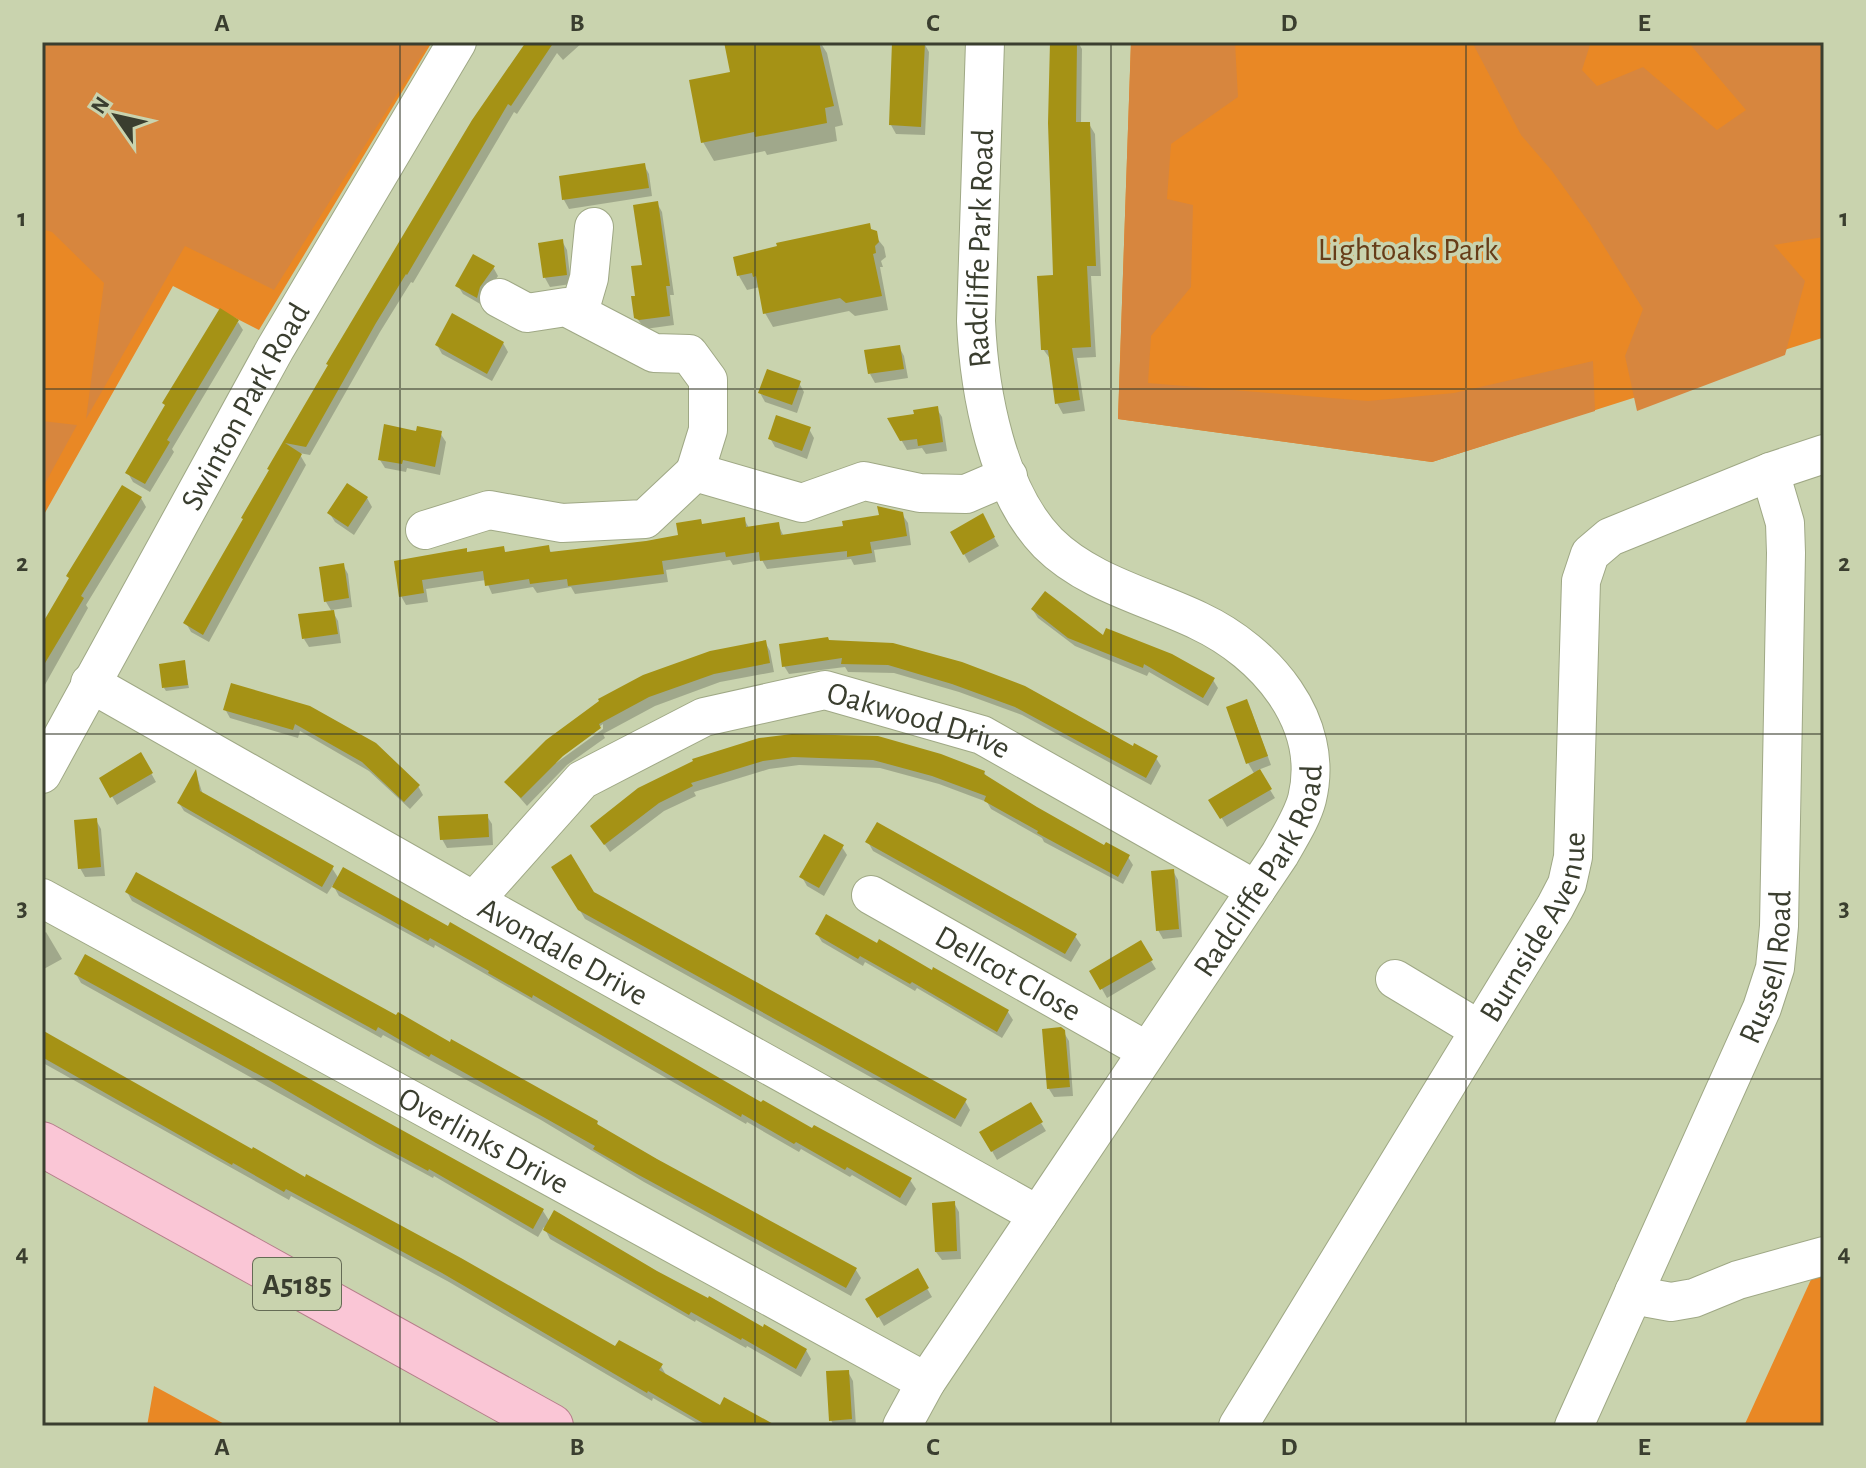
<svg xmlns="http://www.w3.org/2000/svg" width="1866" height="1468" font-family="'Alegreya Sans',sans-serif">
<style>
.green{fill:#e98825}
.forest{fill:#d7863e}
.shadow{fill:#0003;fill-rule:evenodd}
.building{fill:#a59215}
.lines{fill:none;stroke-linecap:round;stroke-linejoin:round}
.minor-casing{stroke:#9fa885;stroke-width:40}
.major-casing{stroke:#b57e8a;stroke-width:46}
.minor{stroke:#fff;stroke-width:38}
.major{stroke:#fac6d6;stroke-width:44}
.grid{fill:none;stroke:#3a3e2f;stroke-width:2;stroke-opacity:0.55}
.labels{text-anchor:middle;stroke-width:7;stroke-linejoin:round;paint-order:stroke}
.shield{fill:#c9d3ae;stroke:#656b55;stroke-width:2}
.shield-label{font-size:30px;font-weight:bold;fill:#3a3e2f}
.street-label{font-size:32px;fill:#3a3e2f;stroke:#c9d3ae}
.park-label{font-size:32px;fill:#673d18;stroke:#c9d3ae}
.neatline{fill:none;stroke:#3a3e2f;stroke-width:3}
.grid-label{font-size:26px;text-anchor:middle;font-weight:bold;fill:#3a3e2f}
</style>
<rect width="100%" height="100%" fill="#c9d3ae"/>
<!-- green -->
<path class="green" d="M42 42H432L259 330 173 286 42 518Z
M1131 42H1824V340L1822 338 1432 462 1118 419Z
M1824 1271V1426H1744L1814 1273Z
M154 1386 228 1426H147Z"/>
<!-- forest -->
<path class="forest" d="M42 42H430L274 290 185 246 86 419 104 283 52 232 42 229Z
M1131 42H1235L1238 97 1171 144 1167 199 1193 205 1191 287 1151 336 1148 383 1368 401 1454 393 1593 361 1595 411 1432 462 1118 419Z
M1472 42H1591L1582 70 1597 86 1643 67 1717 130 1746 110 1688 42H1824V237L1774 245 1805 281 1785 355 1637 411 1625 356 1643 309 1590 224 1552 171 1521 135Z
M42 421 77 425 42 489Z"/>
<!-- shadow -->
<path class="shadow" d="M537 42H583L563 60 557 53 517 114 514 112 413 283 411 282 380 332 310 455 299 453 306 465 209 642 191 632 186 623 271 471 269 469 329 366Z
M726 42H820L827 53 843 125 835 127 837 141 767 155 765 151 714 161 703 142 732 73Z
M894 42 924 43 929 52 925 135 896 134 891 125Z
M1052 42H1078L1082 49 1081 124H1089L1095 134 1101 276H1091L1096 357 1077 358 1085 411 1063 414 1057 403 1051 360 1043 349 1055 277Z
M644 165 649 174 652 196 569 209 564 200 561 177Z
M657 203 662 212 674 295H670L674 325 645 329 636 317Z
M872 232 884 247 886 257 881 261 883 267H880L888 310 855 316 849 311 773 327 765 313 760 287 747 290 739 276 735 259Z
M562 241 567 250 571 284 550 287 545 278 540 244Z
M493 267 498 276 484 296 482 305 463 294 458 286Z
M238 322 243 330 172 449 174 452 150 492 133 482 128 473Z
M503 343 508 352 492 381 442 354 437 345Z
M899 347 904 356 908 378 875 383 870 374Z
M799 383 804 392 797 413 765 402 760 393Z
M937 409 942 417 947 451 926 454 922 448 907 450 890 420 916 416Z
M809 429 814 438 807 459 775 447 770 438Z
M418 433H440L446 442 440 475 407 468 406 472 385 468 380 460Z
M141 498 146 507 86 605 88 608 42 690V630Z
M367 498 372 507 354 535 335 522 330 514Z
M902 514 908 523 911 545 874 550 876 562 854 565 851 559 767 569 762 560 733 565 730 560 666 570 668 582 575 594 571 587 537 593 533 587 492 594 486 580 426 589 428 602 406 605 401 596 396 563 503 548 506 554 548 547 552 554 681 537 703 526 744 519 749 528 778 524 784 537 845 528Z
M982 516 999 546 969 563 952 532Z
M343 565 348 574 352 607 332 610 338 621 341 643 309 647 304 639 332 612 326 602 321 568Z
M1033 610 1213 680 1218 688 1208 706 1149 672 1147 676 1075 646 1038 618Z
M765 642 770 651 774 672 720 682 655 706 603 734 605 738 567 765 527 806 507 783 547 741ZM603 724V729L556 763 553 760Z
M829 642 892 645 1156 758 1161 766 1151 785 1022 715 959 692 894 673 848 672 845 667 789 674 784 666Z
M184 663 189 688 166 691 164 688Z
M232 686 418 786 423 795 410 809 369 771 300 731 298 738 230 718 225 709Z
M1251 710 1271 765 1258 770 1275 798 1227 827 1211 800 1255 775 1248 763Z
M760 740 984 772 987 778 1105 848 1128 857 1133 865 1123 884 1044 842 1042 838 991 809 987 802 939 784 880 768 799 765 769 769 694 792 696 796 664 811 610 852 598 835Z
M141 755 156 782 117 805 102 779Z
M196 773 203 795 332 868 339 879 762 1105 910 1180 916 1189 906 1206 852 1175 850 1177 801 1149 799 1152 747 1122 746 1124 435 945 434 948 339 896 333 885 327 894 184 811 179 803Z
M487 816 492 824 493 845 447 848 442 839Z
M96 820 101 829 105 876 85 877 80 868Z
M868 842 1075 936 1081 945 1071 962 873 851Z
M842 847 847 855 824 896 807 886 802 877Z
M554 867 593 894 965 1101 970 1110 961 1127 585 919Z
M1173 871 1178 880 1182 937 1163 939 1158 930Z
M127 892 397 1018 597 1123 600 1128 856 1270 861 1278 851 1296 644 1182 541 1120 383 1035 381 1038 132 901Z
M46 932 62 959 42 970V935Z
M817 934 878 946 1008 1012 1013 1020 1002 1038 917 988 915 991 865 962 863 966 822 942Z
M1140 943 1156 969 1107 998 1092 971Z
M76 974 543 1211 550 1222 656 1273 806 1350 811 1359 801 1377 747 1346 746 1348 696 1320 695 1322 550 1239 544 1227 538 1237 434 1176 433 1178 383 1151 81 983Z
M1063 1031 1069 1041 1073 1096 1054 1097 1049 1089Z
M42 1047 252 1152 616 1349 661 1366 666 1375 720 1408 769 1426H702L653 1398 652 1401 449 1282 291 1196 289 1200 43 1063Z
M1030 1105 1046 1131 997 1160 982 1133Z
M954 1203 959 1212 961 1259 942 1260 936 1252Z
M917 1271 932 1297 884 1326 868 1299Z
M848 1372 853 1381 856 1426H834L831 1420Z"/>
<!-- building -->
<path class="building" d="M526 42H554L511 106 508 104 407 275 406 274 376 323 306 447 285 443 302 454 203 635 183 623 243 519 241 518 269 470 267 469 328 365 326 364 472 120Z
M724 42H819L834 106 825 108 827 123 755 137 754 132 701 143 689 80 730 72Z
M892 42H925L921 127 889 125Z
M1050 42H1077L1076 122H1090L1096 266H1087L1091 347 1072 348 1080 400 1055 404 1048 350H1041L1037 276 1053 275 1048 123Z
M645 163 649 188 562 200 559 176Z
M658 201 670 286H666L670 316 639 320 634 318 631 296H635L631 266 642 265 633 205Z
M870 223 871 229 877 231 879 242 875 246 876 253 873 254 882 296 846 303 840 298 763 314 756 276 753 277 752 273 737 276 733 257 777 246 776 243Z
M563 239 567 275 543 278 538 243Z
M473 254 495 266 480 287 477 298 455 286Z
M220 308 239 320 167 440 170 442 145 484 125 473 165 405 162 403Z
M452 313 504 342 487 374 435 345Z
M900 345 904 369 868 374 864 350Z
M767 369 801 381 792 405 758 393Z
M938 406 943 442 918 446 917 439 900 441 887 418 914 414 913 410Z
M776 415 811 427 802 451 768 439Z
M384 424 416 431 417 426 442 431 435 467 403 460 402 464 378 460Z
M347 483 368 497 348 527 327 513Z
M122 485 142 497 81 596 84 598 42 668V624L69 578 66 576Z
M877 506 903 512 907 536 870 542 872 553 847 557V551L760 561 759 552 726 557 725 552 662 561 664 574 568 586 567 579 530 584 529 579 485 586 483 571 422 580 424 593 399 597 394 561 467 548V552L504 546 505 552 549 545 550 552 646 541 678 535 676 523 701 519 702 524 745 517 746 527 779 522 781 535 843 526 842 521 879 515Z
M983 513 995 537 963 555 950 532Z
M344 563 349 598 324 602 319 567Z
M1045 591 1103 635 1106 628 1172 654 1215 678 1203 698 1144 664 1143 668 1068 638 1031 609Z
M334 610 338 634 302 639 298 614Z
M828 637 829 640 893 643 962 662 1025 686 1133 746 1134 743 1158 756 1146 778 1015 707 952 684 888 665 841 664 842 658 782 667 779 644Z
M766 640 770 663 714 674 649 697 599 724 601 728 563 756 521 798 504 782 546 740 599 701 598 699 643 675 710 651Z
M185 660 188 685 162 688 159 664Z
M231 683 310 706 376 743 420 785 404 802 362 762 295 724 293 730 223 710Z
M1247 699 1268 756 1246 764 1226 707Z
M792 734 878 736 941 754 985 771 984 774 1037 807 1104 845 1106 842 1130 855 1118 877 1037 833 1038 831 984 801 986 796 932 776 873 760 793 757 763 761 691 783 693 786 659 803 604 845 590 826 638 788 693 761 692 759 759 738Z
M141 752 153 773 110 798 99 778Z
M196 769 200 791 334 866 322 887 177 803Z
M1260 769 1272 789 1220 819 1208 800Z
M488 814 489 837 440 840 438 816Z
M97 818 101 867 78 869 74 820Z
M877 822 1077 934 1065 954 865 842Z
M824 834 844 845 819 888 799 877Z
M571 854 594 892 967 1099 955 1119 578 910 551 867Z
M343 867 448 926 450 922 761 1102 763 1100 812 1128 814 1125 912 1178 900 1198 847 1167 845 1170 796 1142 794 1144 742 1114 741 1117 533 995 532 998 488 973 489 971 430 938 428 941 332 887Z
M1174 869 1179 929 1156 931 1151 871Z
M136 872 396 1015 398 1012 450 1042 451 1039 598 1121 597 1124 657 1159 857 1268 846 1288 637 1174 593 1149 595 1146 431 1054 429 1057 378 1027 376 1031 219 945 125 892Z
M826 914 877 943 879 939 932 970 933 967 1009 1010 997 1032 912 982 910 984 860 956 858 959 815 934Z
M1141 940 1153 960 1100 990 1089 971Z
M85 954 544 1209 533 1229 429 1169 428 1171 376 1143 274 1083 74 974Z
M1061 1027 1065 1030 1070 1087 1047 1089 1042 1029Z
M42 1030 252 1149 253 1147 305 1177 306 1174 461 1258 615 1346 619 1340 663 1364 659 1370 720 1405 724 1397 777 1426H708L648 1391 647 1393 442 1273 286 1189 284 1192 233 1163 232 1165 42 1057Z
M1031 1102 1043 1122 991 1152 979 1132Z
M955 1201 957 1251 935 1252 932 1203Z
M554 1210 657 1271 708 1298 709 1296 763 1327 764 1324 807 1349 796 1369 742 1338 741 1340 691 1312 689 1315 543 1230Z
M918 1268 929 1288 877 1318 865 1299Z
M849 1370 852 1419 829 1421 826 1371Z"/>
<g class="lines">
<defs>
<g id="minor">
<path d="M499 298 527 313 566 307 654 353 689 354 708 380V430L695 472"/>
<path d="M581 314 582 302 589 278 594 227"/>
<path d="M425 530 489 510 562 523 645 519 695 472 802 503 864 481 920 493 966 494 1008 476"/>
<path id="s1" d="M90 683 474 901 1038 1215"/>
<path id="s2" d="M42 774 275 349 457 42"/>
<path id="s3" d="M871 895 1147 1051"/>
<path id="s4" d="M42 898 926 1382"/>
<path id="s5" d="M474 901 582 780 704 717 825 690 982 735 1256 890"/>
<path d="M1395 979 1478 1029"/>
<path d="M1634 1292 1649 1298 1671 1302 1694 1298 1738 1280 1824 1256"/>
<path id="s6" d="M902 1426 926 1382 1280 854C1290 836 1302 818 1307 799 1326 721 1265 652 1199 621 1149 597 1088 583 1048 543 997 491 979 391 976 321L985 42"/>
<path id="s7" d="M1238 1426 1555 907 1567 884 1573 857 1581 581 1590 554 1610 537 1770 472 1824 454"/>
<path id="s8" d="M1574 1426 1762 1008 1775 968 1779 926 1786 553 1785 523 1770 472"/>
</g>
<path id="major" d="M42 1144 551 1426"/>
</defs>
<!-- minor casing -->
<use href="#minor" class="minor-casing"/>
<!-- major casing -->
<use href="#major" class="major-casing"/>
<!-- minor -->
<use href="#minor" class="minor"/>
<!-- major -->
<use href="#major" class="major"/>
</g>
<!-- grid -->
<path class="grid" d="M400 42V1426M755 42V1426M1111 42V1426M1466 42V1426M42 389H1824M42 734H1824M42 1079H1824"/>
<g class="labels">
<!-- shield labels -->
<rect class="shield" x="253" y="1258" width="88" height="52" rx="6"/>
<g class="shield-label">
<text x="297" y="1294">A5185</text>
</g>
<!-- street labels -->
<g class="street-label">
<text dy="11" stroke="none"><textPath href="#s6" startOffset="1454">Radcliffe Park Road</textPath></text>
<text dy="11" stroke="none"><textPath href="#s2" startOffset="420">Swinton Park Road</textPath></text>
<text dy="11" stroke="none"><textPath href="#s5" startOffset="522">Oakwood Drive</textPath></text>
<text dy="11" stroke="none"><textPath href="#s6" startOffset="662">Radcliffe Park Road</textPath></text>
<text dy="11" stroke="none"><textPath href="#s7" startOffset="582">Burnside Avenue</textPath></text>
<text dy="11" stroke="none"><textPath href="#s1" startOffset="544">Avondale Drive</textPath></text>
<text dy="11" stroke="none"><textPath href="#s8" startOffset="500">Russell Road</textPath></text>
<text dy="11" stroke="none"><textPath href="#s3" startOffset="158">Dellcot Close</textPath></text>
<text dy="11" stroke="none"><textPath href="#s4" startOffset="504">Overlinks Drive</textPath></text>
</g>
<!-- park labels -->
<g class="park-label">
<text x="1408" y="260">Lightoaks Park</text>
</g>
</g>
<!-- border -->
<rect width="1866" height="1468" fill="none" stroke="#c9d3ae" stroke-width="88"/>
<!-- north arrow -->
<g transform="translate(116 116) rotate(304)" stroke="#c9d3ae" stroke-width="6" paint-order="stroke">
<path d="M0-6L14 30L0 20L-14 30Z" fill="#3a3e2f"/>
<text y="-12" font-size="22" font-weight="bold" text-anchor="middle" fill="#3a3e2f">N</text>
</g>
<rect x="44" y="44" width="1778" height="1380" class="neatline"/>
<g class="grid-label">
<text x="222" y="31">A</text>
<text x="577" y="31">B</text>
<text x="933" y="31">C</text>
<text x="1289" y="31">D</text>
<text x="1644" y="31">E</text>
<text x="22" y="226">1</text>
<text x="1844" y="226">1</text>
<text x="22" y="571">2</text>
<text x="1844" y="571">2</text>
<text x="22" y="916">3</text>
<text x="1844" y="916">3</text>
<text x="22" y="1261">4</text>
<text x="1844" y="1261">4</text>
<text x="222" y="1455">A</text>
<text x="577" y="1455">B</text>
<text x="933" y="1455">C</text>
<text x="1289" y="1455">D</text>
<text x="1644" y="1455">E</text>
</g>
</svg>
